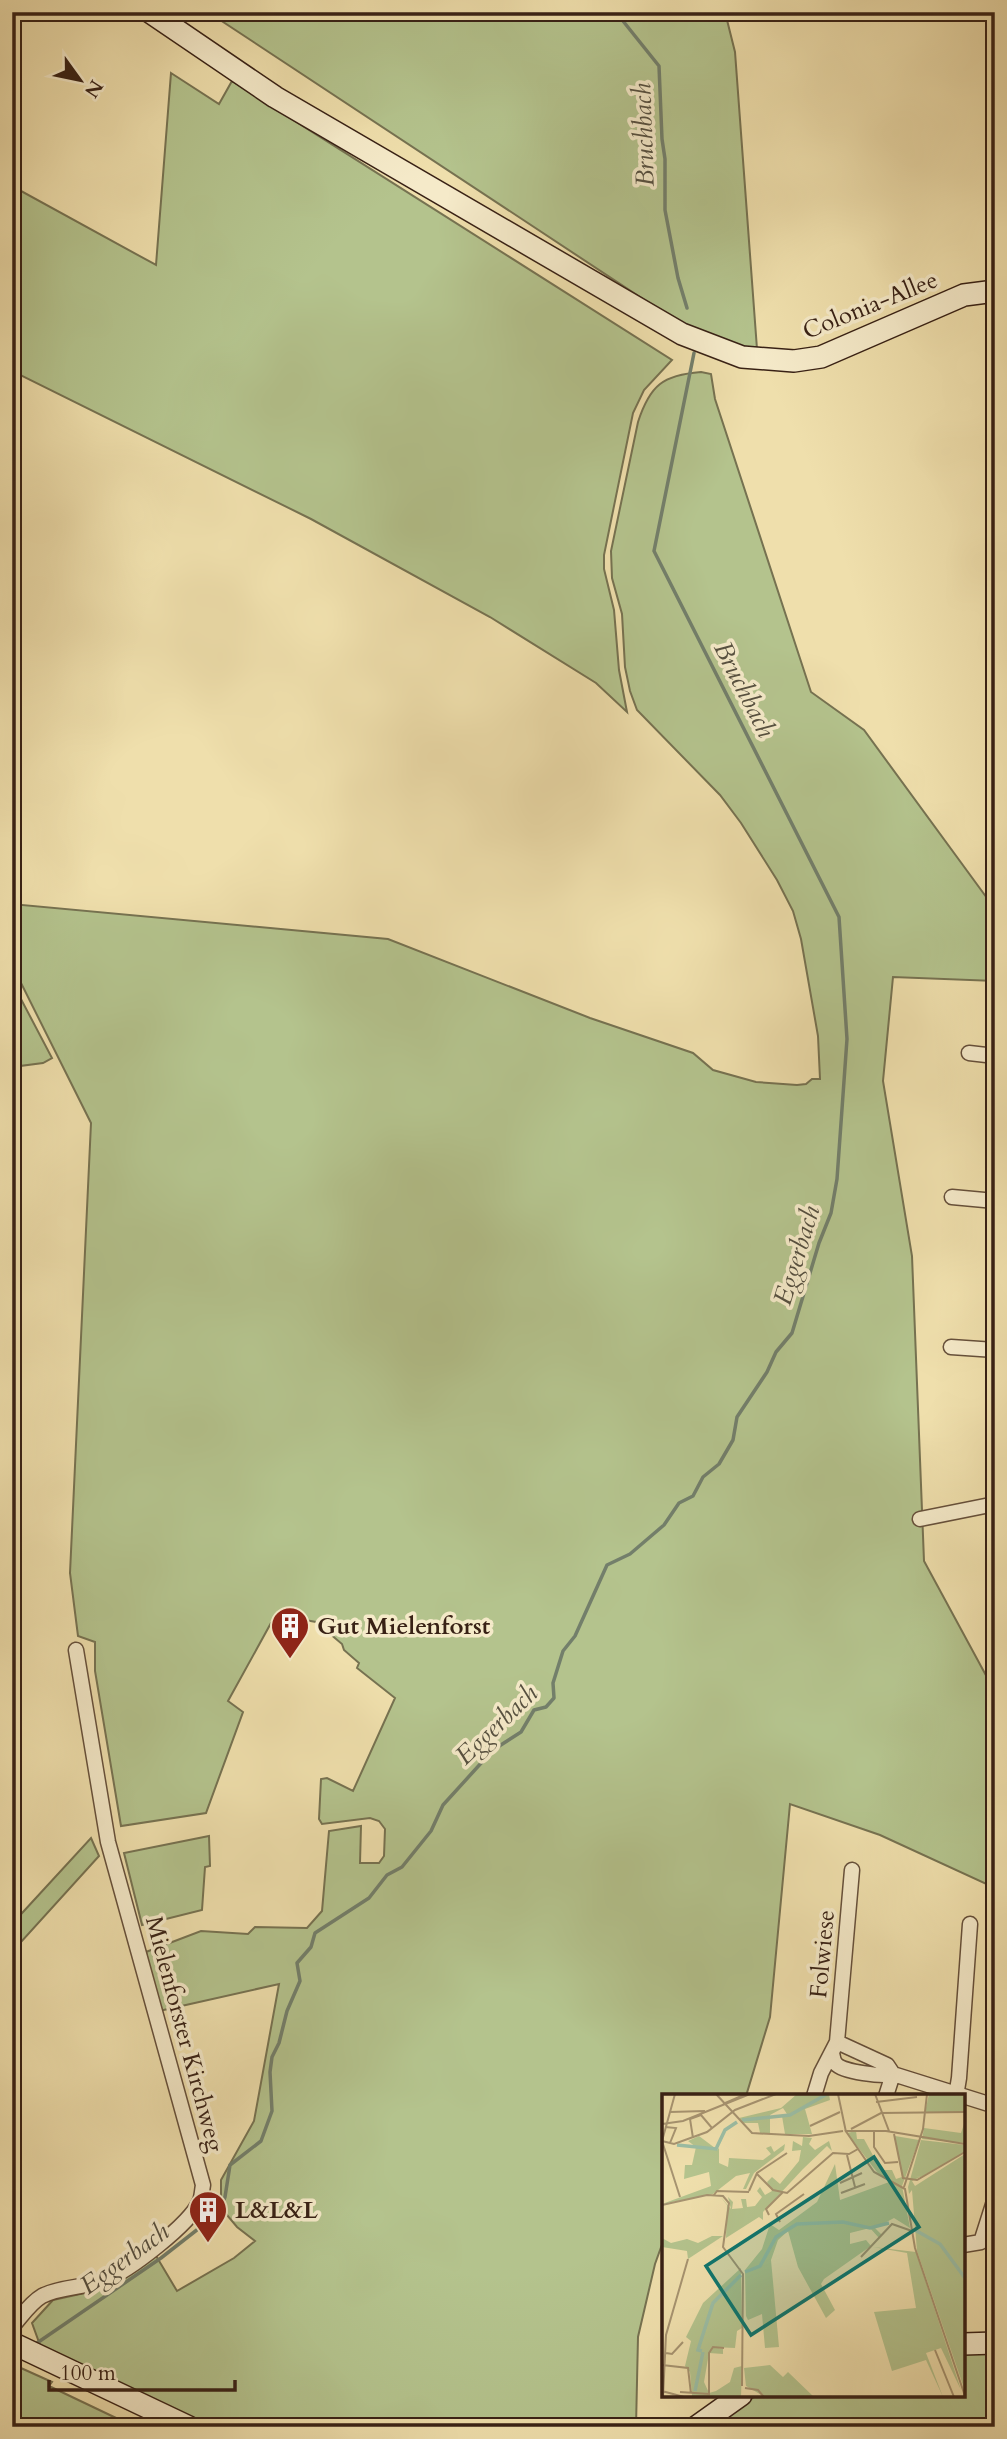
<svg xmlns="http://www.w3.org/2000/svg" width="1007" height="2439" font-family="Cardo,serif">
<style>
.green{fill:#b4c38d;stroke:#767251;stroke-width:2}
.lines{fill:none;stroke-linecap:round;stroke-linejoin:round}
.stream{stroke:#737f6b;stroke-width:3.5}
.street-casing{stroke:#66503b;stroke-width:17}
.secondary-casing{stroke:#382115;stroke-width:24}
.street{stroke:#f5eac9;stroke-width:14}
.secondary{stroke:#f5eac9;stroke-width:21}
.labels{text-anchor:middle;stroke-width:7;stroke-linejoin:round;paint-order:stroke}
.street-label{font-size:24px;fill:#382115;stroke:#f5eac9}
.poi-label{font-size:24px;font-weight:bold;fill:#382115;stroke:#f5eac9;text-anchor:start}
.water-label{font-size:26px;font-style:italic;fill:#565040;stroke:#f5eac9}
.inset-river{fill:none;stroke:#9bbda4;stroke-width:3.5}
.inset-road{fill:none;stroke:#a69370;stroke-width:2}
.view{fill:#0f766e;fill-opacity:0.15;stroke:#0f766e;stroke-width:3.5}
.inset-edge{fill:none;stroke:#382115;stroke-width:3.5}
</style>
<rect width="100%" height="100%" fill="#efdfac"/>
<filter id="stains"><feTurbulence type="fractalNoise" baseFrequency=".00286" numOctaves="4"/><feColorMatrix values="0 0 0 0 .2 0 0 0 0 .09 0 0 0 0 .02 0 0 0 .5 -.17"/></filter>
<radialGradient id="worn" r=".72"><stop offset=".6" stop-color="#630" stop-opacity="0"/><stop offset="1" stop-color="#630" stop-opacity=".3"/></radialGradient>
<!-- green -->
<path class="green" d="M208 12H725L735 52 757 349 727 343 690 330Z
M171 73 219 104 232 81 672 360 644 390 633 413 604 555V569L614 610 619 670 627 712 596 683 490 617 311 519 12 371V186L156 265Z
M701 372 711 374 715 399 811 692 864 730 995 909V981L893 977 883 1081 912 1256 924 1561 995 1692V1888L880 1835 790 1804 770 2017 746 2096H664V2239L655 2264 638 2337 636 2427H201L40 2345 32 2323 53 2300 89 2292 155 2254 177 2291 234 2258 255 2241 237 2227 221 2208V2180L254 2121 279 1984 159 2011 146 1952 201 1931 248 1934 255 1927 307 1928 322 1911 329 1831 361 1826 360 1863H379L384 1856 385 1829 379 1821 370 1818 322 1824 319 1819 321 1779 327 1778 353 1791 395 1698 357 1668 359 1663 344 1650 342 1644 316 1622 294 1618 271 1623 228 1701 243 1712 206 1813 121 1826 95 1671V1642L78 1636 70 1573 91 1123 12 965V904L388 939 590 1018 693 1053 713 1070 756 1082 797 1085 806 1084 812 1079H820L818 1036 801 939 793 911 777 880 741 823 720 795 637 710 630 691 625 667 622 614 612 578 611 551 638 422C650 385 663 375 701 372Z
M12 982 52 1058 43 1063 12 1067Z
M209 1836 210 1866 205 1867 202 1910 142 1925 124 1853Z
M91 1838 99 1856 12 1952V1924Z
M995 2351V2422L833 2427H709L757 2395H963V2353Z
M12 2364 52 2382 49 2386 135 2427H12Z"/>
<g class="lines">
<!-- stream -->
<path class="stream" d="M622 12 623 21 659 66 662 139 665 159V210L678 278 687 308
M37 2343 161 2258 207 2222 220 2209 225 2197 230 2165 261 2141 272 2111 270 2072 272 2057 279 2043 287 2011 300 1981 297 1963 311 1947 315 1933 369 1898 387 1875 402 1867 431 1831 443 1805 493 1750 521 1732 534 1710 546 1707 554 1698 553 1683 563 1651 575 1636 607 1565 630 1554 664 1525 679 1503 693 1496 703 1477 719 1464 733 1440 737 1417 767 1372 776 1352 792 1333 819 1243 831 1213 837 1179 847 1039 839 917 654 551 694 353"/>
<defs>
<path id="street" d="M969 1053 995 1056
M952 1197 995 1201
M951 1347 995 1350
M920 1519 995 1504
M837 2042 887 2065 893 2074
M832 2053C833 2057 833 2061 836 2064 843 2072 883 2077 893 2074L995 2106
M814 2096 821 2073 837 2042 852 1870
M886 2096 893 2074
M956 2096 959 2078 970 1924
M963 2245 981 2242 995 2198
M12 2327C21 2317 30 2303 42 2296 61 2286 85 2288 105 2280 129 2271 190 2224 200 2201 202 2196 202 2190 203 2185L108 1842 76 1650"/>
<path id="secondary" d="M150 12 275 97 682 334 742 357 794 361 821 357 964 295 995 291
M12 2343 189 2427
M963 2344 995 2343
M696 2427 741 2395"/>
</defs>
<!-- street casing -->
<use href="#street" class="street-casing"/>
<!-- secondary casing -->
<use href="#secondary" class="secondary-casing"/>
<!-- street -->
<use href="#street" class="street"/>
<!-- secondary -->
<use href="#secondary" class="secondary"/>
</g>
<!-- icons -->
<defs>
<symbol id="building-pin" viewBox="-11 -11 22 30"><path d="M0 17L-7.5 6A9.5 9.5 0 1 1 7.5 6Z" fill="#8f2418" stroke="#f5eac9"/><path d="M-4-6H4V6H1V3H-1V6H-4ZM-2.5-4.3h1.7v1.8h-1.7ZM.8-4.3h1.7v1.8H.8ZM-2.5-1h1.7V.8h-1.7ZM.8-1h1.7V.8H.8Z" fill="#fff"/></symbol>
</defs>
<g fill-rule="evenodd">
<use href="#building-pin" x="268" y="1604" width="44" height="60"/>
<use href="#building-pin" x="186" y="2188" width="44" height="60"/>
</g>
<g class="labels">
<!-- street labels -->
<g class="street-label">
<text transform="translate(870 305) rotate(-22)" y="8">Colonia-Allee</text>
<text transform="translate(822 1954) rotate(-85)" y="8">Folwiese</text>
<text transform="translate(185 2034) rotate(75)" y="8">Mielenforster Kirchweg</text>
</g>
<!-- poi labels -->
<g class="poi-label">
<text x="317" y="1634">Gut Mielenforst</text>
<text x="235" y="2218">L&amp;L&amp;L</text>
</g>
<!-- water labels -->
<g class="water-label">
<text transform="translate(643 135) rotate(-92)" y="9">Bruchbach</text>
<text transform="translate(745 689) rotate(63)" y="9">Bruchbach</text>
<text transform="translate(796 1255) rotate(-73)" y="9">Eggerbach</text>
<text transform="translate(496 1724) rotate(-44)" y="9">Eggerbach</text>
<text transform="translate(124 2258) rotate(-36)" y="9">Eggerbach</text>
</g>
</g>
<!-- overview -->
<g transform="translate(662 2094)">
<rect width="303" height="303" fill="#efdfac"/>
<path d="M135 0H167L168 6 143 15 150 40H123L120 22 125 20 121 14 108 21V40L98 39 96 29H81L77 24 119 14ZM267 0H303V18H263ZM303 27V49L260 45 262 34 299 39ZM194 37 195 45H202L219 76H230L234 85 240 83 233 42 257 46 240 92 248 134 232 124 213 134 220 141 217 144 208 134 188 139V150L204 146 209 152 162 185 159 190 173 216 164 224 136 173 126 137 116 146 109 166 117 253 103 254 100 220 86 226 84 222 83 176 100 155 108 130 117 136 155 108 173 70 178 106 230 87 218 82 185 39ZM37 42 53 54H44L55 56 57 54V69L66 73 67 64 101 66 109 60 104 54 109 52 112 58 123 50 122 56 92 79 84 95H81L88 79 74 82 51 100 0 110 49 92 47 78 22 85 23 71H30L34 53 26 47ZM141 43 150 44 147 50 153 56 167 47 170 57 165 52 141 75 101 118V126L97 123 64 144 65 111 58 102 69 115 66 103 71 108 70 115 81 114 79 105H84L85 113 93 112 100 103 95 97 98 93 103 101 110 97 105 88 110 83 118 90 137 67 139 56 130 57 131 47 140 52ZM259 46 303 51V58L259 83 252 82 258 83 250 87 253 92 303 60V297L255 157 250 96 247 100 246 93ZM50 142H61L26 165 25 157 0 153V144L9 149 25 145 36 149ZM211 153 254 158 299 296 279 254 264 259 281 303 264 266 230 277 212 218 254 214 245 159ZM79 174 80 234 75 237 73 254 51 253 61 255V260L47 259 42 288 47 299 54 297 68 288 72 274 80 272 79 303 30 302 28 278 23 272 29 247 24 243 41 209ZM108 271 121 283 126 278 152 303H103L84 292 82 274Z" fill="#b4c38d"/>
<path class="inset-river" d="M80 26 128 21 165 0M15 51 54 55 63 36 75 28M253 136 278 150 303 184M83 178 98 172 114 143 135 130 181 128 208 134 227 129M40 257 36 256 51 209 79 181M33 297 41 258"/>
<path class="inset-road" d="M13 0 0 47 12 50 45 38 73 16 114 0M54 0 90 39 147 42 181 37M176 0 184 38M213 0 227 37M214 8 255 3M61 10 84 0M8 18 43 17M0 30 21 27 88 0M148 32 178 18M3 33 14 34 8 49M189 35 219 19 303 18M183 36 212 78 243 95 253 154 303 302M212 36V53L223 69 236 68M184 37H224L303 50M232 40 241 84 255 86 303 58M31 44 28 25 39 21 50 34M0 47 18 103M185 61 193 93M95 80 111 96 125 99 171 59 187 60 196 55M178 89 200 79M242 93 261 35 265 0M87 97 95 79 125 59M179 99 203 90M52 101 55 97 87 98M0 111 45 101 61 102 67 109 61 153 81 180 80 292M107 121 104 115 121 98M118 128 114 120 142 100M199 163 230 130 250 137M273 256 292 303M4 259 10 260 21 248M0 271 26 274 29 300M83 294 96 296 102 303M0 297 22 303M18 298 47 300V259L51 253 62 254M1 303 4 241 26 165"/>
<path class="view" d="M212 63 257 133 89 241 44 172Z"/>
<rect width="303" height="303" class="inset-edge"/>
</g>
<!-- margin -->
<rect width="1007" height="2439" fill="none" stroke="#efdfac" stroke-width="42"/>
<rect x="14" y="14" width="979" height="2411" fill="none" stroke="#382115" stroke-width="3.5"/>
<rect x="21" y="21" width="965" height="2397" fill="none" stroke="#382115" stroke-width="2"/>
<!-- north arrow -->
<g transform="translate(80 80) rotate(123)" stroke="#f5eac9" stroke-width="5" paint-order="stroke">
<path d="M0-5L12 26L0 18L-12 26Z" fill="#382115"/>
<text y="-10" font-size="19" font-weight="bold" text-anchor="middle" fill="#382115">N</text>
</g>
<!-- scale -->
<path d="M49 2380v10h186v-10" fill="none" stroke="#382115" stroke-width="3.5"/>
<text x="60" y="2380" font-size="21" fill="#382115" stroke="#f5eac9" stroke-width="5" paint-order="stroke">100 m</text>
<rect width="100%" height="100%" filter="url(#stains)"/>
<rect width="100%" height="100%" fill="url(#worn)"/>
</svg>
